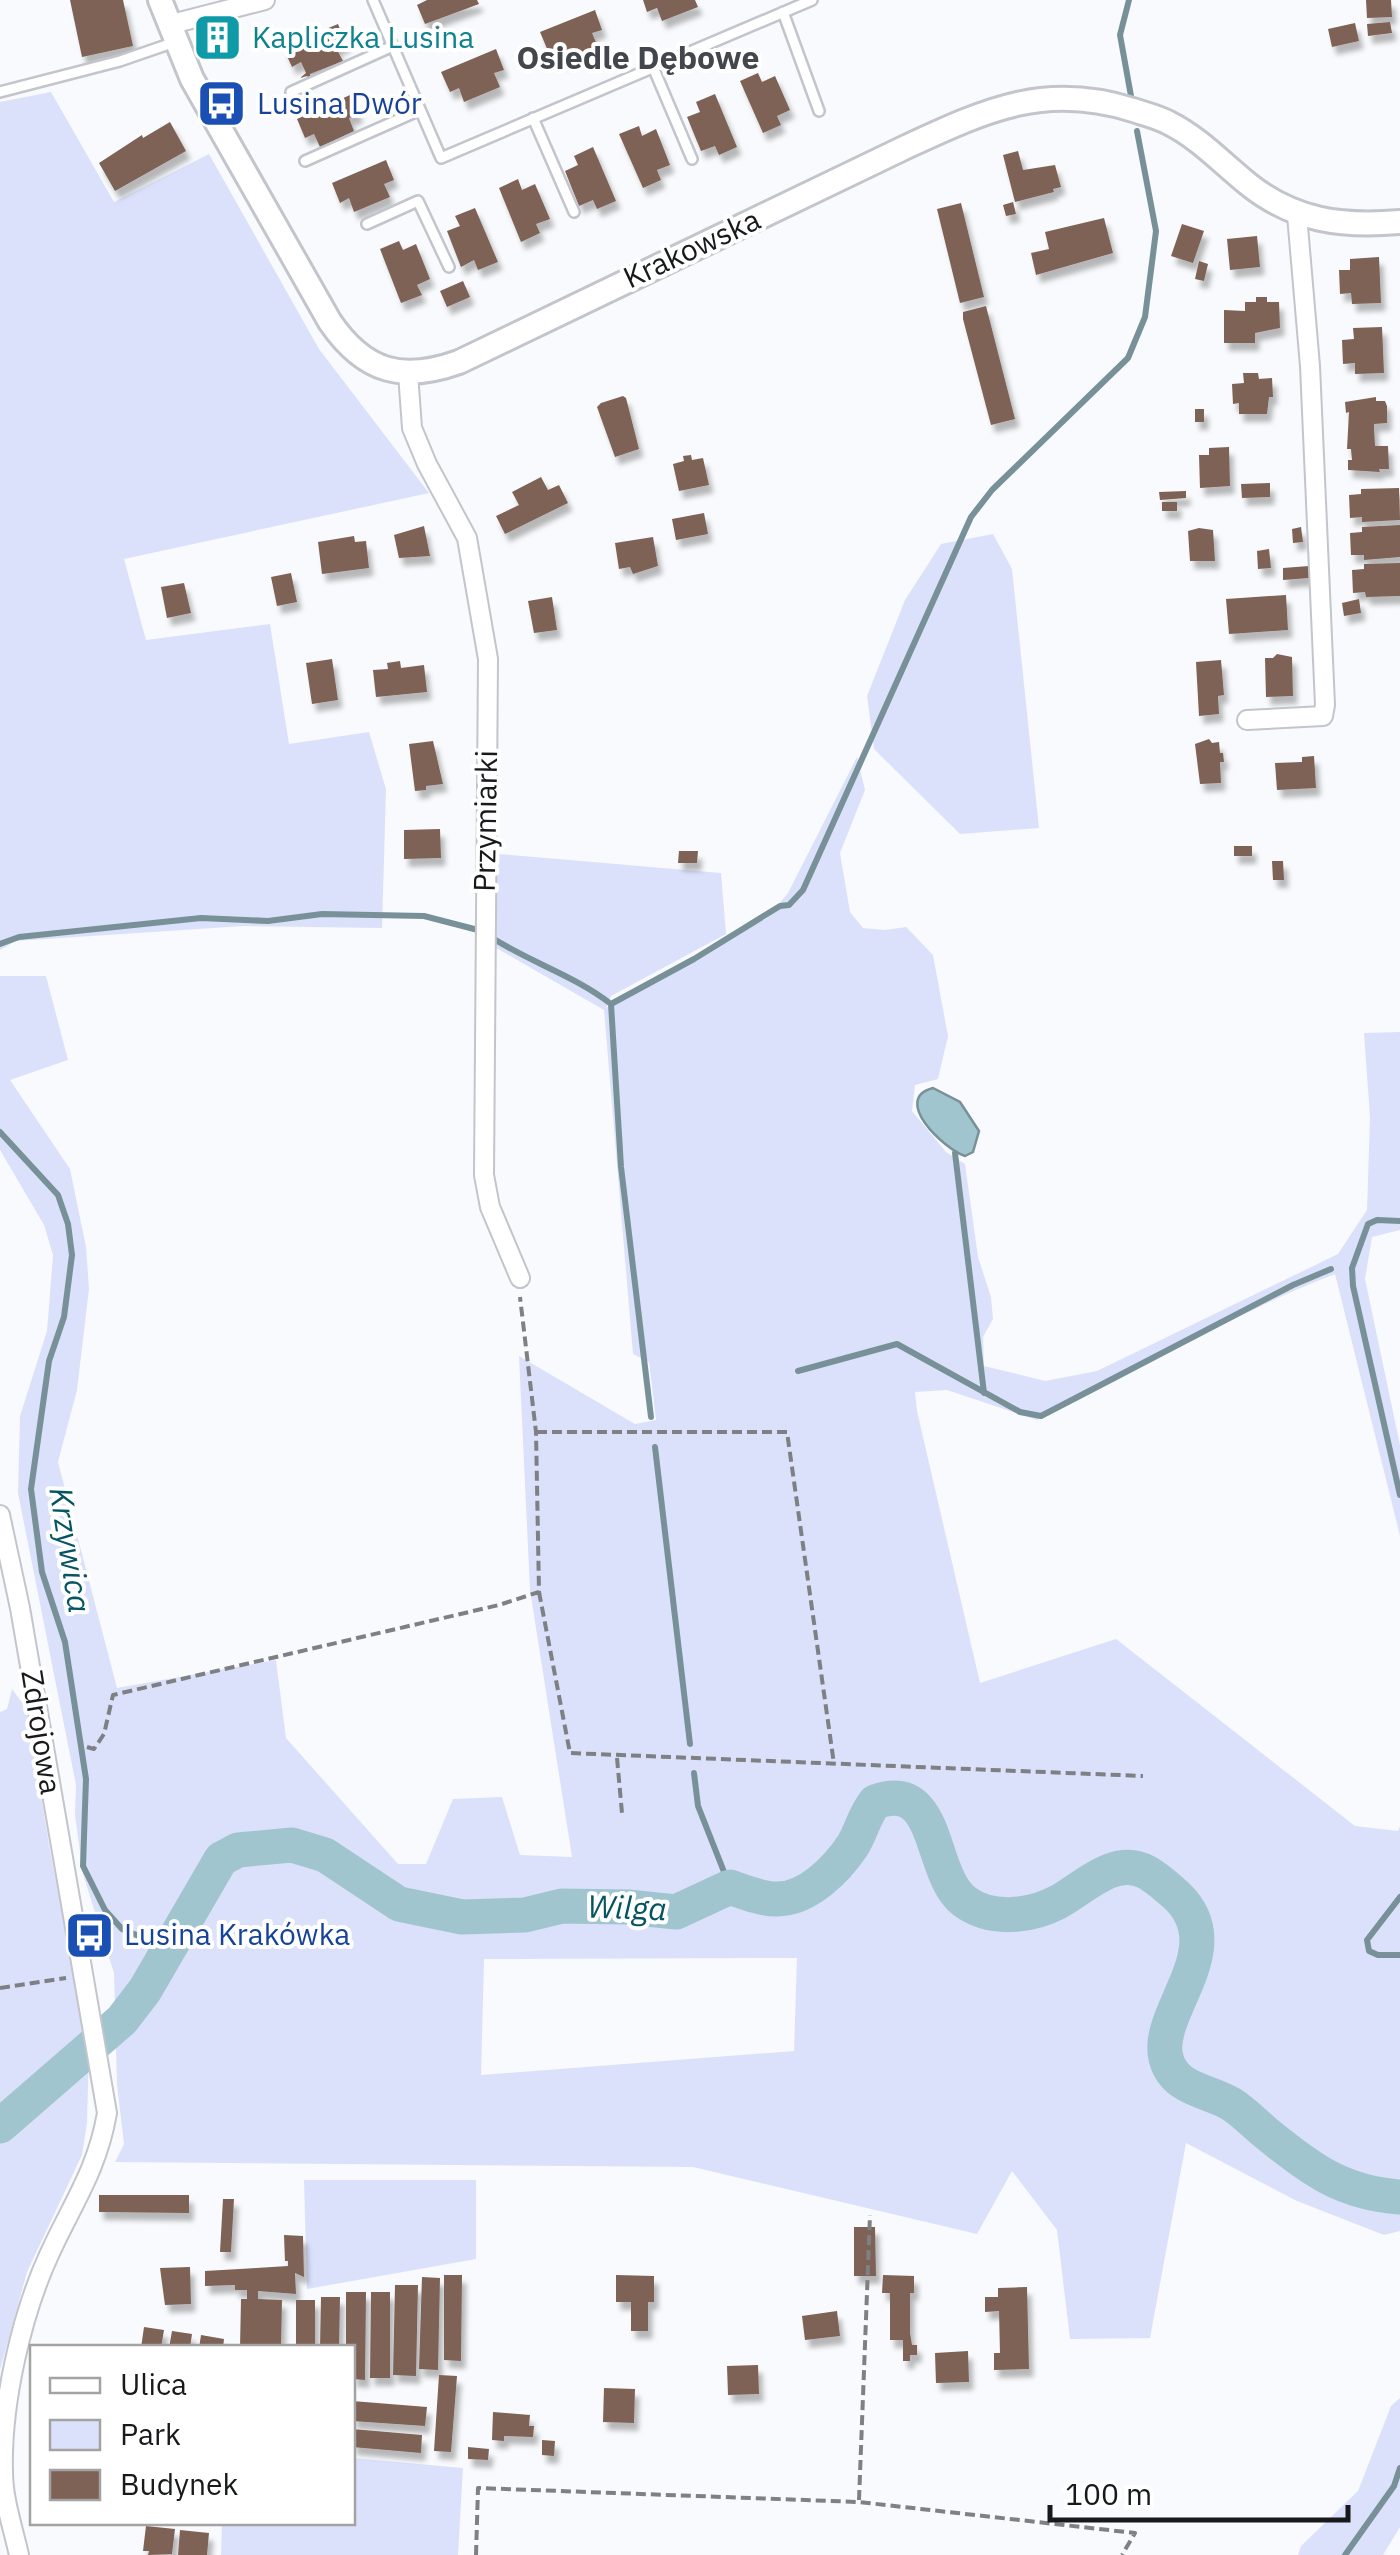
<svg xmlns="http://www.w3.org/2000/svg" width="1400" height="2555" font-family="'IBM Plex Sans',sans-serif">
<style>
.green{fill:#dbe1fb;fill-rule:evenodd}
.water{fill:#a1c5ce;stroke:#789198;stroke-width:2.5}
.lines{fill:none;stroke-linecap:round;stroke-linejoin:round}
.stream{stroke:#789198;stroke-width:6}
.river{stroke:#a1c5ce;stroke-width:35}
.building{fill:#7d6255;filter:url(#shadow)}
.lane-casing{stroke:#c3c5cd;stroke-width:14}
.street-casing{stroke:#c3c5cd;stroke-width:22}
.secondary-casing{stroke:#c3c5cd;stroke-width:28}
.path{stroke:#7f8083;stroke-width:4;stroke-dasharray:10 5;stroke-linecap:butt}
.lane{stroke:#fff;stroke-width:9}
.street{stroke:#fff;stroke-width:18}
.secondary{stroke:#fff;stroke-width:22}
.labels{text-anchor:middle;stroke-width:8;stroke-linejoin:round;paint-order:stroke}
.culture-label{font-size:30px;fill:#0d838f;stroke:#fff;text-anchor:start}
.transit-label{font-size:30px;fill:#164399;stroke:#fff;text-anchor:start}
.street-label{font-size:30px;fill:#18191b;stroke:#fff}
.neighbourhood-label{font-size:32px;font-weight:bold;fill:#44464d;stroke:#fff}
.water-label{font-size:32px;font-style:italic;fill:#055462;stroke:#fff}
</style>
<defs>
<filter id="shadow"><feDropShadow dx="4.5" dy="8" stdDeviation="2.5" flood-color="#0004"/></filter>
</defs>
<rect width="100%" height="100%" fill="#f9fafd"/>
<!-- green -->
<path class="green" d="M51 92 114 202 209 154 319 349 429 493 124 559 146 640 270 624 289 744 369 732 386 789 382 928 244 926 16 941 0 950V102Z
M993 534 1012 569 1039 828 960 834 874 749 867 696 905 600 941 544Z
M857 757 865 790 840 853 850 912 863 928 885 930 906 927 933 955 948 1036 938 1079 915 1085 912 1111 946 1152 965 1164 978 1257 991 1297 993 1319 983 1337 984 1366 1045 1381 1097 1371 1338 1254 1367 1210 1370 1117 1364 1033 1400 1032V1230L1372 1237 1365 1279 1400 1445V1536L1335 1274C1232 1313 1137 1374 1037 1420L947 1390 915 1392 917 1411 980 1683 1116 1639 1355 1826 1398 1831 1400 1826V2231L1384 2235 1297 2201 1186 2143 1150 2338 1070 2339 1057 2230 1012 2171 977 2234 693 2167 115 2162 124 2144 117 2085 114 1973 83 1874 75 1815 76 1785 18 1493 20 1416 47 1331 53 1255 44 1225 0 1150V976H46L68 1060 10 1080 70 1169 86 1247 89 1289 77 1390 58 1462 117 1688 276 1660 286 1738 398 1864H426L453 1799 502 1797 520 1855 572 1857 530 1590 519 1356 635 1424 656 1420 649 1362 633 1354 604 1010 491 945 499 854 721 873 726 934 611 996 606 1008 767 918 788 893ZM797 1958 794 2051 481 2075 484 1959Z
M12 1689 26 1708 51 1856 89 2048 87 2123 82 2155 27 2272 0 2370V1712L7 1709Z
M304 2180H476V2259L307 2289Z
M1400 2398V2527L1383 2555H1298L1301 2546 1358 2491 1391 2406Z
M353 2458 463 2468 458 2555H221L222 2523 352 2522Z"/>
<!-- water -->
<path class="water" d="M933 1088 960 1102 979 1131 973 1152 965 1156C944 1149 891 1099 933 1088Z"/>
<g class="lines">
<!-- stream -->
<path class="stream" d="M1129 0 1120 35 1131 96
M494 939C532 963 575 976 611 1004L621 1167 651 1417
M0 944 19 937 201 918 268 921 322 914 424 916 478 930
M611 1004 694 959 780 906 789 905 803 890 971 517 992 490 1128 358 1145 317 1156 231 1137 131
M0 1132 58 1195 68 1224 72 1255 64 1317 49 1361 31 1489 42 1572 65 1642 86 1779 83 1866 105 1910 122 1929 139 1936 179 1931
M955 1153 984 1393
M1400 1221 1377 1220 1368 1224 1352 1268 1353 1286 1400 1495
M798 1371 897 1344 1020 1412 1041 1416 1293 1285 1331 1269
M655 1447 690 1744
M694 1773 698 1806 730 1887
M1400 1897 1367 1940 1369 1951 1378 1955H1400
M1345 2555 1394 2486 1400 2468"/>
<!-- river -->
<path class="river" d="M0 2126 122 2020 145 1990 221 1859 238 1850 292 1845 325 1855 399 1904 462 1917 525 1915 562 1906 628 1907 676 1912 730 1887C744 1892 761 1899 776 1899 807 1900 837 1869 853 1845 862 1830 863 1818 875 1802 941 1778 928 1873 964 1901 990 1921 1030 1917 1058 1902 1083 1889 1114 1855 1146 1872 1156 1877 1168 1888 1176 1895 1233 1948 1154 2012 1166 2058 1174 2090 1208 2090 1231 2104 1244 2112 1255 2124 1266 2133 1310 2169 1342 2193 1400 2197"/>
</g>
<!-- building -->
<path class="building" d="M70 0H123L133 46 82 57Z
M427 0H477L479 4 425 24 417 5Z
M643 0H695L698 7 662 21 657 8 647 12Z
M1366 0H1391L1392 17 1367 18Z
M595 10 602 30 592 33 598 47 563 62 558 47 548 51 540 32Z
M1390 22 1392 33 1368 36 1367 24Z
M1355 23 1359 41 1332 47 1328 29Z
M338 24 346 44 336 48 343 61 310 74 311 81 307 76 300 78 306 73 301 62 292 67 283 47Z
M220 29 228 35 225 42 210 48 205 35Z
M496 49 504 70 494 73 500 87 464 102 459 88 450 92 441 72Z
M758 73 762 82 775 76 790 110 777 116 781 125 763 133 740 81Z
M715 94 737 147 719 155 715 146 701 151 687 117 700 112 696 102Z
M350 95 359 115 349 118 354 131 320 147 314 134 305 138 297 119Z
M170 122 186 151 115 191 99 163 142 135 143 138Z
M639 126 642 136 656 129 670 165 657 170 661 180 643 188 619 134Z
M593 147 616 201 597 209 593 200 579 206 565 171 578 165 574 156Z
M1018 151 1023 170 1055 165 1061 187 1053 189 1054 192 1015 202 1003 155Z
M386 160 394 180 384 184 390 197 354 212 349 198 340 203 332 183Z
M518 179 522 190 535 184 550 219 536 224 540 233 521 242 499 188Z
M1013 202 1016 214 1006 216 1003 205Z
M961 203 984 297 960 303 937 209Z
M475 208 498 262 478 270 474 260 461 267 447 231 460 226 455 216Z
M1104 218 1113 253 1036 275 1031 253 1049 249 1045 232Z
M1182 224 1204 231 1193 263 1171 256Z
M1257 236 1260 267 1230 270 1227 239Z
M399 241 403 250 416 244 430 279 417 285 422 295 401 303 380 249Z
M1379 257 1381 303 1352 304 1351 293 1340 294 1339 270H1350V259Z
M1199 261 1208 264 1204 281 1195 279Z
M463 281 470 297 447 307 440 291Z
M1256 297H1267V302H1279L1280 328 1255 333V343H1224V310L1245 311V302H1256Z
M986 306 1015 419 991 425 963 319V312Z
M1382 327 1384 373 1355 374V363L1343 364 1342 340 1354 339 1353 328Z
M1243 373H1258L1259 379 1272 378 1273 397H1269L1267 414H1239V403L1233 404 1232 384 1244 383Z
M623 396 626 398 639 449 615 457 597 407 601 403Z
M1376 397V401H1385L1387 406V423L1374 424V428L1375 446H1388L1389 469H1379L1380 472 1348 470V460H1352L1351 449H1347L1349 412 1346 413 1345 402Z
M1195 409H1204V422H1195Z
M1229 447 1230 486 1200 488 1199 455H1209V448Z
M691 455 692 460 703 458 709 485 679 491 673 464 684 461 683 456Z
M541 477 548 490 559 485 568 503 505 534 496 516 519 505 512 492Z
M1270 483V497L1242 498 1241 484Z
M1399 488 1400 520 1362 522V517L1350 518 1349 495 1361 494V489Z
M1186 491V498L1160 500 1159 492Z
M1162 502H1177V511H1162Z
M704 513 708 534 676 540 672 519Z
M1400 525V557L1364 560V555H1351L1350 533 1362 532V527Z
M424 526 430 556 399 558 394 535Z
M1301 527 1303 542 1293 543 1292 529Z
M1199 528 1213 530 1215 561H1190L1188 531Z
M354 536 355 542 366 541 369 568 322 574 318 542Z
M653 537 658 566 633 574 630 567 619 569 615 543Z
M1269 549 1271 568 1258 569 1257 551Z
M1400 563V596L1366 597 1365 592 1353 593 1352 570 1364 569V564Z
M1309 566V578L1283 580V568Z
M291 573 297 602 277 606 271 577Z
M184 583 191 613 167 618 161 587Z
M1286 595 1288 630 1229 634 1226 599Z
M552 597 557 630 534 633 528 601Z
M1359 599 1361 613 1344 616 1342 603Z
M1277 654 1292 657 1293 696 1266 697 1265 658H1273Z
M332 659 338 700 312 704 306 663Z
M1221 660 1224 695 1218 696 1219 714 1199 716 1196 662Z
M400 661 401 668 424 665 427 692 376 697 373 670 388 669 387 663Z
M1209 739 1212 743 1219 742 1220 753H1223L1224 762H1220L1221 783 1200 784 1195 744Z
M433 741 443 784 426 786V790L415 791 409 744Z
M1314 756 1316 788 1277 790 1275 763 1302 762V757Z
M440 829 441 858 404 859V830Z
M1234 846H1252V856H1234Z
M679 851H698L697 863H678Z
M1272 861H1283L1284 880H1273Z
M99 2195H189V2213L99 2212Z
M223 2199H234L231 2252H220Z
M854 2227H875L876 2276H854Z
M284 2235 303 2236 304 2277 295 2273 296 2294 258 2291V2299L282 2300 281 2348H240L241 2299H247V2290H235V2285L205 2286V2271L288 2266V2261H285Z
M190 2267 191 2304 165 2305 160 2268Z
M444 2275H462L461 2361 444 2360Z
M616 2275 654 2276V2302H648V2331H631V2302H616Z
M883 2275 914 2276V2293H910V2333L912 2345H917V2355H910V2361H903V2340H890V2293H882Z
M422 2277 440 2278 438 2370 419 2369Z
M395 2285H418L416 2376 393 2375Z
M1027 2287 1029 2369 994 2370V2353H1000L999 2311 985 2312V2297H998V2288Z
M346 2292H366L365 2380 352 2379V2348H346Z
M371 2292H390V2378H370Z
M321 2297H340L339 2348H320Z
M296 2300H315V2348H296Z
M837 2311 840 2336 805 2340 802 2316Z
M144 2327 164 2330 161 2348H141Z
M172 2331 192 2334 190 2348H169Z
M201 2335 224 2339 223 2348H199Z
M968 2351 969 2382 936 2383 935 2353Z
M758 2365 759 2394 728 2395 727 2366Z
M439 2375 457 2376 451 2452 434 2451Z
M604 2388 635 2389 634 2423 603 2422Z
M352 2401 427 2407 425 2426 352 2421Z
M493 2412 530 2415 529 2426H534L533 2437 504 2436V2441L492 2440Z
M352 2429 422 2435 421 2453 352 2447Z
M542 2440 555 2441 554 2456 542 2455Z
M468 2447 489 2449 488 2460 468 2459Z
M146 2526 175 2529 172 2554 148 2555 149 2551H143Z
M180 2530 209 2533 207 2555H178Z"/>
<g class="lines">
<defs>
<path id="lane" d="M373 0 441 158 812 0
M783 12 819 111
M653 67 692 159
M0 92 120 61 175 42
M291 92 393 46
M533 118 574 212
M305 161 420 110
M367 224 418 201 449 267"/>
<path id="street" d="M168 25 265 0
M408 373 412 428 427 464 467 538 488 659 484 1175 490 1207 520 1278
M1247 720 1323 716 1325 705 1310 366 1297 215
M0 1515 20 1608 107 2113C97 2171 72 2204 49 2255 21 2316 1 2405 3 2472 3 2499 13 2528 19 2555"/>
<path id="secondary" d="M160 0 192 79 330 322C365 373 403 382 459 362L906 147C986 110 1045 82 1133 110 1145 114 1158 117 1169 123 1199 138 1223 164 1248 184 1294 221 1342 227 1400 222"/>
</defs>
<!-- lane casing -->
<use href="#lane" class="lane-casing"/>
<!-- street casing -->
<use href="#street" class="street-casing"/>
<!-- secondary casing -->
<use href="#secondary" class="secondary-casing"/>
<!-- path -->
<path class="path" d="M537 1432H787L834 1764
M539 1592 570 1753 1143 1776
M87 1747 94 1749 104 1734 113 1695 499 1605 539 1592 536 1432 520 1297
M617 1758 622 1813
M0 1988 66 1978
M859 2500 870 2215
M476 2555 478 2488 859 2502 1135 2533 1122 2555"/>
<!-- lane -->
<use href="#lane" class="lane"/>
<!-- street -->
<use href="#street" class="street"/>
<!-- secondary -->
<use href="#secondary" class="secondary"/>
</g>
<!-- icons -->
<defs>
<symbol id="building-square" viewBox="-11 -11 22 22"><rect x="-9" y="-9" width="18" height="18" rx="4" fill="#0f9aa8" stroke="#fff"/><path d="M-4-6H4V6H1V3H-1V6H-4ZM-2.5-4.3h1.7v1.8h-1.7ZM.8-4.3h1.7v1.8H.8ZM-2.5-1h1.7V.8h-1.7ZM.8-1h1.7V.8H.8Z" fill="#fff"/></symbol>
<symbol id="bus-square" viewBox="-11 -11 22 22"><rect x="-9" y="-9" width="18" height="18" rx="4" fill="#1a4fb4" stroke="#fff"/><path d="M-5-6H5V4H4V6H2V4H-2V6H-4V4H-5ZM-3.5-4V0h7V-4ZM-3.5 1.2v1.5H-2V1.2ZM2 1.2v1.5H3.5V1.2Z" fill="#fff"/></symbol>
</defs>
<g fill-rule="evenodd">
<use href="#building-square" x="190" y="10" width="55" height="55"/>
<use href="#bus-square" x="194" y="76" width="55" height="55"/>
<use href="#bus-square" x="62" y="1908" width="55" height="55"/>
</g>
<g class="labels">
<!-- culture labels -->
<g class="culture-label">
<text x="252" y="48">Kapliczka Lusina</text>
</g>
<!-- transit labels -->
<g class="transit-label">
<text x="257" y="114">Lusina Dwór</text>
<text x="124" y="1945">Lusina Krakówka</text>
</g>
<!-- street labels -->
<g class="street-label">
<text transform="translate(692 249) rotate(-25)" y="10">Krakowska</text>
<text transform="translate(486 821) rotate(-89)" y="10">Przymiarki</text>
<text transform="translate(41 1732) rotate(81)" y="10">Zdrojowa</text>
</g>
<!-- neighbourhood labels -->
<g class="neighbourhood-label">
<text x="638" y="69">Osiedle Dębowe</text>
</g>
<!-- water labels -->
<g class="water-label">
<text transform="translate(70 1550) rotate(81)" y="11">Krzywica</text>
<text transform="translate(627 1908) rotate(2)" y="11">Wilga</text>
</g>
</g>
<!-- legend -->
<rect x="30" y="2345" width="325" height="180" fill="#ffffff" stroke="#a3a3a4" stroke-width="2.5"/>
<rect x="50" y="2378" width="50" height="15" fill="#ffffff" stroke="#a3a3a4" stroke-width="2.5"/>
<text x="120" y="2395" font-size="30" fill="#18191b">Ulica</text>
<rect x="50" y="2420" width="50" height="30" fill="#dbe1fb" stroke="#a3a3a4" stroke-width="2.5"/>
<text x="120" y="2445" font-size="30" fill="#18191b">Park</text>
<rect x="50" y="2470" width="50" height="30" fill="#7d6255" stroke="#a3a3a4" stroke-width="2.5"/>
<text x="120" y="2495" font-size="30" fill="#18191b">Budynek</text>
<!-- scale -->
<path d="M1050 2505v15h298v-15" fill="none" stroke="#18191b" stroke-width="5"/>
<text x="1065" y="2505" font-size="30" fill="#18191b" stroke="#ffffff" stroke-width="8" paint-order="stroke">100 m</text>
</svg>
